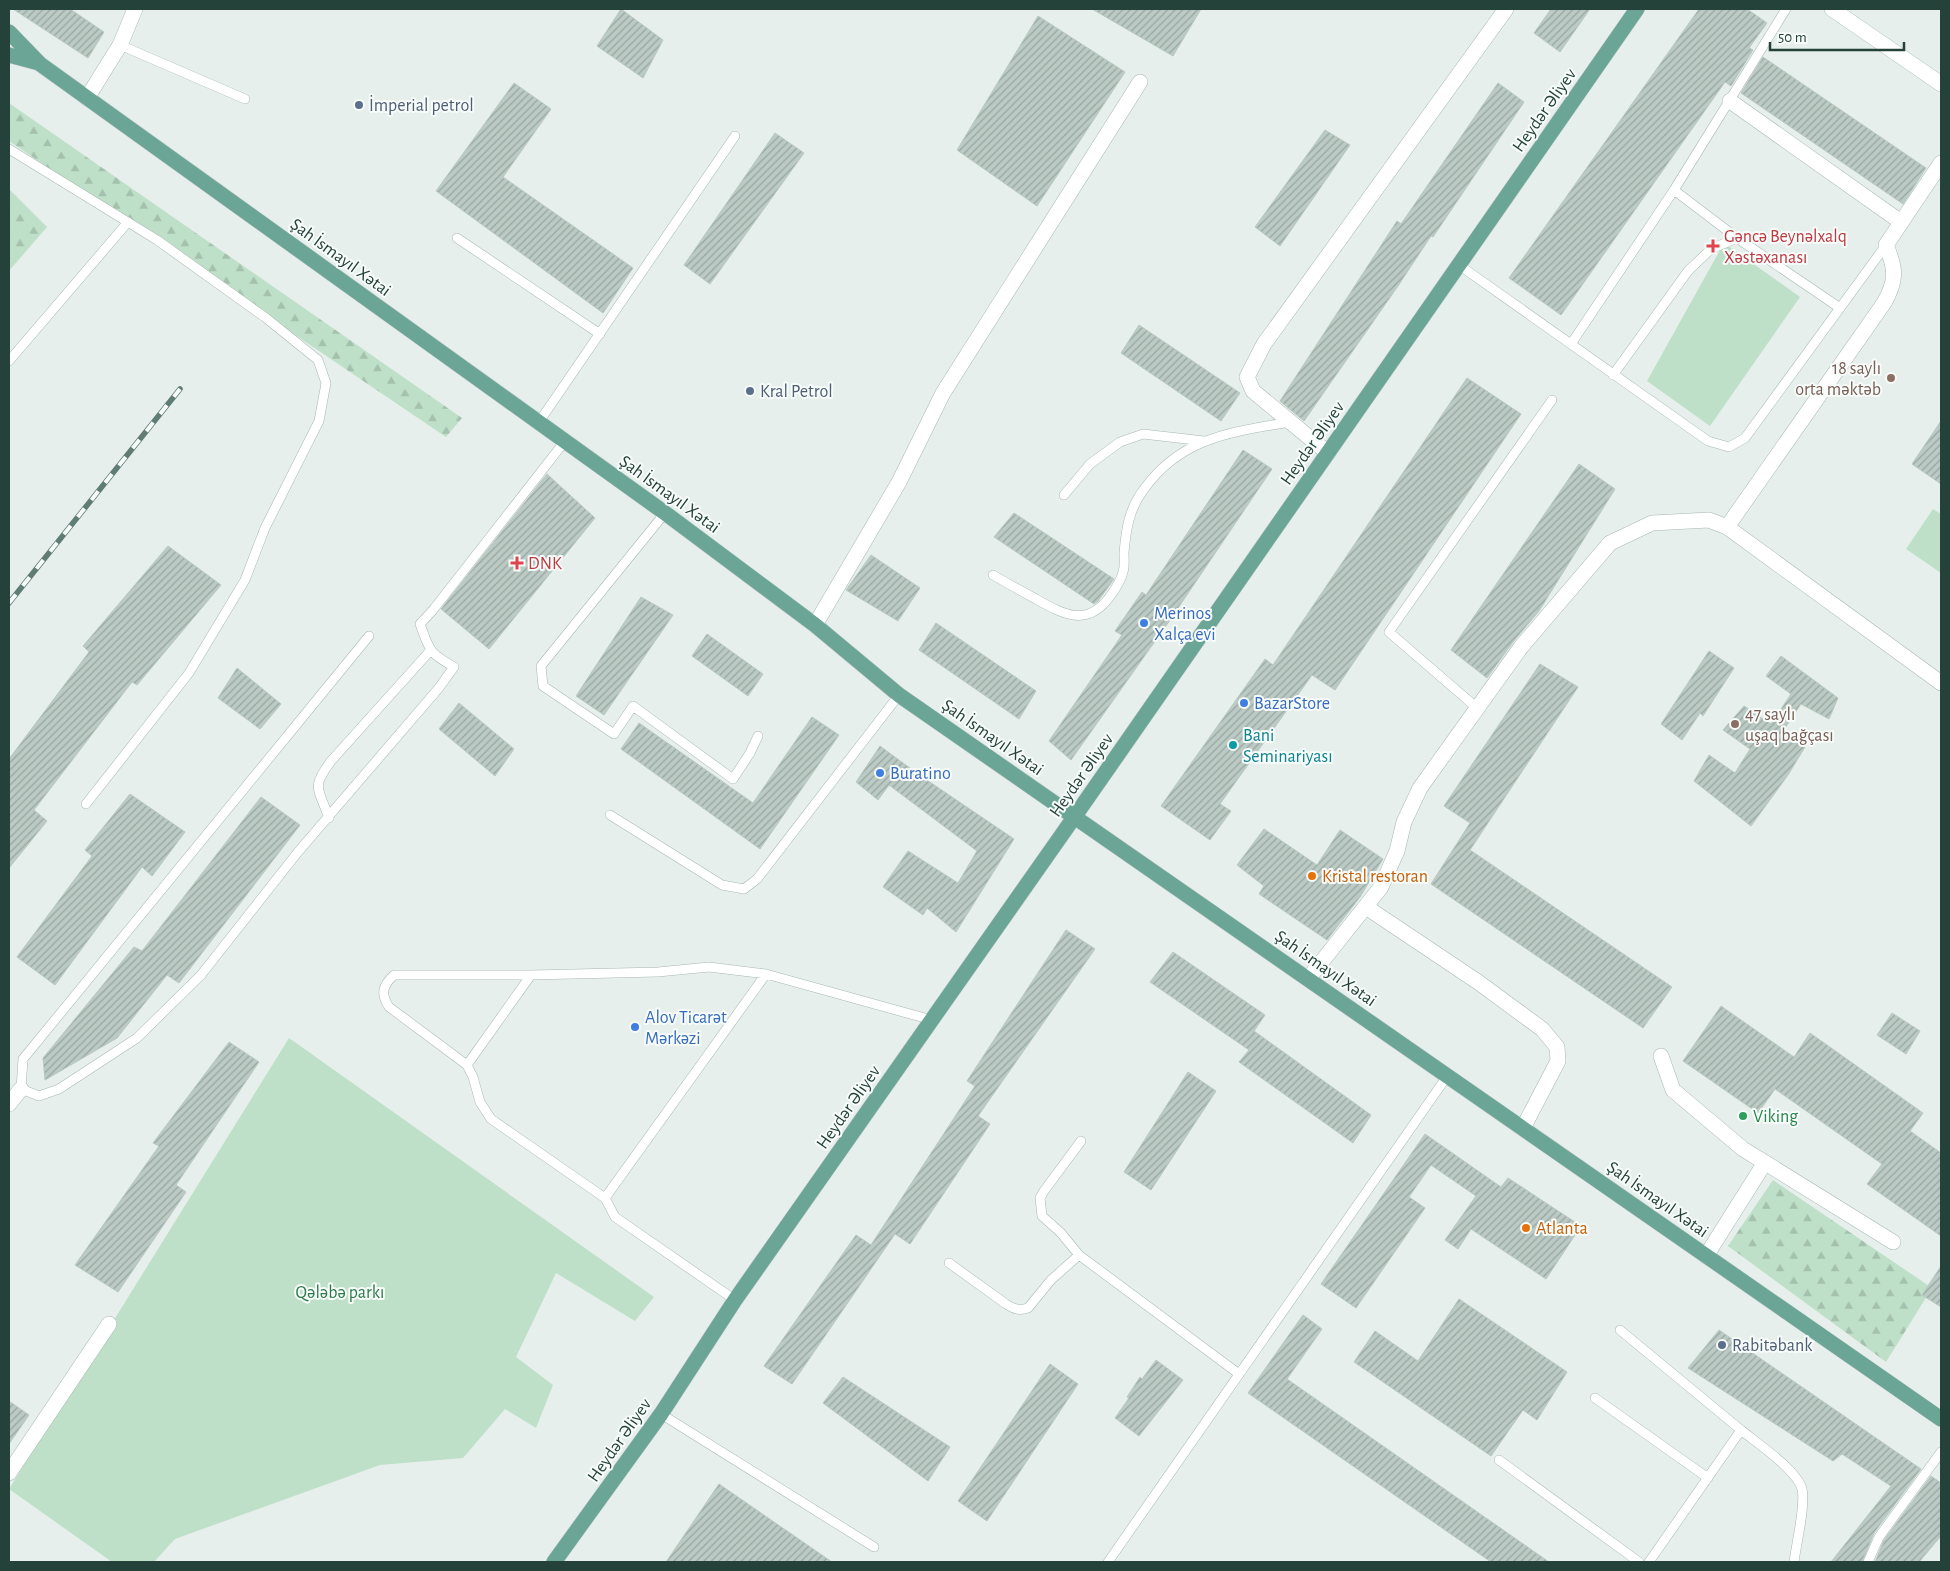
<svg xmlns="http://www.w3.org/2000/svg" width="1950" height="1571" font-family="'Alegreya Sans',sans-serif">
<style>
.green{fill:#bfe0c8}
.forest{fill:url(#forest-firs)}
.building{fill:url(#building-hatch);stroke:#b8c9c2}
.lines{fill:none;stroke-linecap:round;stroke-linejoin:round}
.lane-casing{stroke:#a8b8b2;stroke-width:10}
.street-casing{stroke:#a8b8b2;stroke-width:16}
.secondary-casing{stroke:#a4bbb3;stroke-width:16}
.primary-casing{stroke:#c2cac8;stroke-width:16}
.lane{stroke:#fff;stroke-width:9}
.street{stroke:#fff;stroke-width:15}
.secondary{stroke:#fff;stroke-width:15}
.primary{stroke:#6aa596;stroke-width:15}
.rail-casing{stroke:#5f7d75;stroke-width:5.5}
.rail{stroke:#f7fbf9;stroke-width:4;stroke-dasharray:11;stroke-linecap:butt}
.service-dot{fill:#5c6f8a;stroke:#f7fbf9;stroke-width:2}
.health-dot{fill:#e0444e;stroke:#f7fbf9;stroke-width:2}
.education-dot{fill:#8d6e63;stroke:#f7fbf9;stroke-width:2}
.shop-dot{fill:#3f7fe0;stroke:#f7fbf9;stroke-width:2}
.culture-dot{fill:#0f9aa8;stroke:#f7fbf9;stroke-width:2}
.food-dot{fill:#e8710a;stroke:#f7fbf9;stroke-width:2}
.leisure-dot{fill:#2e9e5b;stroke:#f7fbf9;stroke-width:2}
.labels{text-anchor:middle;stroke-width:4;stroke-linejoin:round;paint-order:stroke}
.service-label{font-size:18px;fill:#4e5e75;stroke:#f7fbf9;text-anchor:start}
.street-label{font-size:18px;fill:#24423a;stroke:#f7fbf9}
.health-label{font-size:18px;fill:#be3a42;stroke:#f7fbf9;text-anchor:start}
.education-label{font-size:18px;fill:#785e54;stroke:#f7fbf9;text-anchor:end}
.shop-label{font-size:18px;fill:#366cbe;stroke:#f7fbf9;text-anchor:start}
.culture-label{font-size:18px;fill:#0d838f;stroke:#f7fbf9;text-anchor:start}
.food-label{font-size:18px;fill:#c56008;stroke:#f7fbf9;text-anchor:start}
.leisure-label{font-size:18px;fill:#27864d;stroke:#f7fbf9;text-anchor:start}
.park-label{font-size:18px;fill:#2d7a4b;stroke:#f7fbf9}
</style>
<defs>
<pattern id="forest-firs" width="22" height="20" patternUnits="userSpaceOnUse" patternTransform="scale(1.25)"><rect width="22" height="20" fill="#bfe0c8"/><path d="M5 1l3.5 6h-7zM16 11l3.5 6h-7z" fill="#a4c1ad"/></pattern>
<pattern id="building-hatch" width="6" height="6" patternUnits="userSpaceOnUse" patternTransform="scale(1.25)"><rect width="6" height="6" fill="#bbcac4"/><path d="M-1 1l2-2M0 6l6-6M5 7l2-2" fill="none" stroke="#98a6a0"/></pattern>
</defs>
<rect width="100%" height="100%" fill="#e6efeb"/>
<!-- green -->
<path class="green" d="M1724 243 1800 297 1710 426 1647 381Z
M1933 509 1941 514V573L1906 549Z
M289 1038 654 1297 635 1321 556 1273 516 1357 553 1385 536 1428 505 1409 463 1458 380 1465 175 1539 154 1562H112L9 1489Z"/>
<!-- forest -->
<path class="forest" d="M9 103 462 418 446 437 9 141Z
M9 189 47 227 9 271Z
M1773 1180 1932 1288 1886 1362 1728 1246Z"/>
<!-- building -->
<path class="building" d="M13 9H70L104 32 88 58Z
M621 9 663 40 643 78 597 46Z
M1092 9H1201L1173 56Z
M1551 9H1590L1560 52 1534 33Z
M1699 9H1747L1767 23 1749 48 1753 50 1731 86 1725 82 1561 315 1509 278Z
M1038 16 1125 72 1037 206 957 150Z
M1763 57 1926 168 1903 204 1741 93Z
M514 83 551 109 503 177 633 268 603 313 436 191Z
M1498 83 1524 102 1433 237 1431 236 1398 286 1304 421 1280 401 1397 221 1401 224Z
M1325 130 1350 145 1280 246 1255 227Z
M775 133 804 153 710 284 684 265Z
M1139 325 1240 393 1221 421 1121 353Z
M1467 378 1521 414 1335 690 1312 675 1220 804 1231 811 1210 840 1161 806 1265 659 1273 665Z
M1941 421V484L1912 464Z
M1243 450 1272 469 1170 620 1071 760 1049 741 1122 635 1115 631 1142 592 1146 595Z
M1579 464 1615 489 1539 611 1513 642 1487 678 1451 650Z
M547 474 595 518 489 649 441 609Z
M1014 513 1114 579 1098 601 1094 604 994 537Z
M168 546 221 585 137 685 132 682 34 810 47 821 9 868V759L89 652 83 646Z
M871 555 920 588 898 621 846 590Z
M641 597 673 615 604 715 576 696Z
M936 623 1036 691 1019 719 919 650Z
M707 634 763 674 748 696 692 656Z
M1709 651 1734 668 1703 716 1700 713 1682 740 1661 724Z
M1781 656 1838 698 1829 719 1801 704 1783 731 1805 747 1788 775 1751 826 1694 781 1709 755 1735 773 1750 749 1723 730 1744 706 1771 724 1791 694 1766 676Z
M1540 664 1578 687 1470 850 1672 987 1643 1028 1431 884 1470 823 1444 806Z
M237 668 281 704 260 729 218 698Z
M459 703 514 749 495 776 439 729Z
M812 717 839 735 760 849 621 749 639 723 753 803Z
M880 746 918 774 1014 839 956 932 927 908 923 915 883 887 908 851 958 883 977 851 889 785 878 800 856 782Z
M130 794 185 832 152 876 142 867 55 985 17 957 92 856 85 850Z
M261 797 300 825 179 983 167 975 117 1038 45 1080 43 1058 134 947 142 951Z
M1264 829 1317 865 1340 830 1383 859 1360 897 1327 940 1259 894 1264 886 1237 865Z
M1066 930 1095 949 978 1116 990 1124 910 1244 895 1234 792 1384 764 1366 856 1235 871 1245 975 1086 967 1081Z
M1173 952 1265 1015 1254 1031 1371 1115 1353 1143 1239 1062 1249 1050 1150 982Z
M1721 1006 1794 1057 1810 1033 1923 1113 1910 1131 1941 1153V1236L1867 1184 1882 1164 1775 1089 1758 1113 1683 1061Z
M1892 1013 1920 1031 1906 1054 1877 1035Z
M229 1042 259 1062 176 1185 186 1192 118 1292 75 1265 159 1146 153 1143Z
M1188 1072 1216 1091 1151 1190 1124 1172Z
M1425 1134 1501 1187 1508 1178 1581 1226 1546 1279 1471 1229 1458 1249 1445 1240 1476 1196 1431 1165 1409 1197 1425 1208 1356 1308 1321 1284Z
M1941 1266V1307L1922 1295Z
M1459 1299 1567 1372 1537 1420 1523 1410 1491 1456 1354 1362 1375 1331 1418 1361Z
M1303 1315 1322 1329 1287 1379 1549 1562H1491L1248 1393Z
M1719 1330 1921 1469 1874 1533 1862 1562H1831L1891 1486 1842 1454 1833 1461 1688 1368Z
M1156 1360 1183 1380 1139 1436 1115 1418 1129 1398 1127 1397 1140 1377 1142 1379Z
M1050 1364 1078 1384 987 1521 958 1501Z
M843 1377 950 1447 928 1481 823 1403Z
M9 1401 29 1415 9 1444Z
M1931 1476 1941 1483V1536L1919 1562H1875L1884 1540Z
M719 1484 832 1562H666Z"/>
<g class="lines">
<defs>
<path id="lane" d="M120 45 245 99
M9 149 157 240 266 318 318 360 326 383 319 421 265 528 245 580 189 673 86 804
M1674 190 1737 238
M457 238 600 334
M1459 265 1708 441 1729 447 1745 438 1886 245
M1571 344 1674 190 1786 9
M9 361 128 222
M1613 375 1688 271 1711 249 1737 238 1840 308
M539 422 735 136
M1064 495 1090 464 1120 442 1143 434 1204 441
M665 513 541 666 543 686 614 734 633 706 733 779 750 753 758 736
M993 575C1007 583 1021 591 1036 599 1064 615 1088 628 1111 595 1116 588 1121 581 1123 572 1125 566 1124 559 1124 553 1126 529 1129 509 1144 489 1182 437 1232 432 1290 422
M369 636 23 1059 21 1089 39 1096 59 1089 137 1038 201 975 298 852 438 689 454 667C428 652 430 651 420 624L433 610 565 441
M1477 708 1389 632 1552 400
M610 815 722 885 744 889 757 879 899 695
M329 818C318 787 311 788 331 761L430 651
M467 1065 531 975
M1081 1141 1044 1191 1040 1198 1042 1216 1061 1233 1079 1255 1239 1374
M605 1198 766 974
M949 1263 1006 1304C1014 1309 1019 1311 1028 1308L1051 1280 1079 1255
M735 1300 615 1217 605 1198 491 1119 480 1102 473 1077 467 1065 389 1007C380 994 383 985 394 975H531L658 972 709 967 766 974 932 1020
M1620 1330 1741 1430 1649 1562
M1595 1398 1708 1478
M661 1414 874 1547
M1741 1430C1757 1443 1797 1470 1802 1489 1806 1504 1796 1545 1794 1562
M1499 1460 1639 1562
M1108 1562 1448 1075
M1868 1562 1879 1537 1941 1452"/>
<path id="street" d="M87 98 120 45 135 9
M1730 101 1901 222
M1328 453 1253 391 1247 377 1264 344 1506 9
M1727 527 1884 303C1897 280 1896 269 1886 245L1941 163
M815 625 899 482 943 393 1140 82
M1366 907 1478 982 1542 1029 1557 1047 1558 1061 1523 1128
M1308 979 1381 887 1397 851 1404 822 1420 788 1521 647 1610 543 1652 523 1709 520 1727 527 1941 683
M1661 1056 1673 1090 1743 1149 1893 1242
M9 1104 21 1089
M1706 1256 1764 1164
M9 1473 109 1324"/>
<path id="secondary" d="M1832 9 1941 84"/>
<path id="primary" d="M9 32 40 64 665 513 815 625 899 695 1941 1419
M9 55 39 63
M554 1562 661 1414 735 1300 1075 816 1637 9"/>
</defs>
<!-- lane casing -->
<use href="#lane" class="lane-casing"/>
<!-- street casing -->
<use href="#street" class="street-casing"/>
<!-- secondary casing -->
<use href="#secondary" class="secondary-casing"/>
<!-- primary casing -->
<use href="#primary" class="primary-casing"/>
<!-- lane -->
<use href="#lane" class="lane"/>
<!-- street -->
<use href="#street" class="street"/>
<!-- secondary -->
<use href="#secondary" class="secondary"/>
<!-- primary -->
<use href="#primary" class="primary"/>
<defs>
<path id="rail" d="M9 603 180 389"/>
</defs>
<!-- rail casing -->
<use href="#rail" class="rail-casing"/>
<!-- rail -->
<use href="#rail" class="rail"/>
</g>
<!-- markers -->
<g class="service-dot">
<circle cx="359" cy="105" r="5"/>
<circle cx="750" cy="391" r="5"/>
<circle cx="1722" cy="1345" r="5"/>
</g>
<g class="health-dot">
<path d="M1710.5 238.5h5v5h5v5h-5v5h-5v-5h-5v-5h5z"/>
<path d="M514.5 555.5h5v5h5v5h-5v5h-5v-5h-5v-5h5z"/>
</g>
<g class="education-dot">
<circle cx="1891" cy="378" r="5"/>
<circle cx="1735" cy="724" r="5"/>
</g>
<g class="shop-dot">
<circle cx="1144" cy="623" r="5"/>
<circle cx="1244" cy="703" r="5"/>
<circle cx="880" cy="773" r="5"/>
<circle cx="635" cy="1027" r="5"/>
</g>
<circle class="culture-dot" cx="1233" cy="745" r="5"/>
<g class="food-dot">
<circle cx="1312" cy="876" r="5"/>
<circle cx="1526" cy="1228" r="5"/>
</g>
<circle class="leisure-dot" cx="1743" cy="1116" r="5"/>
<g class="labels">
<!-- service labels -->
<g class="service-label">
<text x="369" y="111">İmperial petrol</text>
<text x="760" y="397">Kral Petrol</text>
<text x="1732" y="1351">Rabitəbank</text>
</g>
<!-- street labels -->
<g class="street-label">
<text transform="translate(1544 110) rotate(-55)" y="6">Heydər Əliyev</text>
<text transform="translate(341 257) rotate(36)" y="6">Şah İsmayıl Xətai</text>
<text transform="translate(1312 443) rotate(-55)" y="6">Heydər Əliyev</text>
<text transform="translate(670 494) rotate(36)" y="6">Şah İsmayıl Xətai</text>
<text transform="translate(993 737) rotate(35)" y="6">Şah İsmayıl Xətai</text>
<text transform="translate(1081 775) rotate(-55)" y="6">Heydər Əliyev</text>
<text transform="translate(1326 968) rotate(35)" y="6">Şah İsmayıl Xətai</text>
<text transform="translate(848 1107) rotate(-55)" y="6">Heydər Əliyev</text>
<text transform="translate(1658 1199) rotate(35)" y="6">Şah İsmayıl Xətai</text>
<text transform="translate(619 1440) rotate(-55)" y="6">Heydər Əliyev</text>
</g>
<!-- health labels -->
<g class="health-label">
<text x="1724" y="242">Gəncə Beynəlxalq<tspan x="1724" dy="21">Xəstəxanası</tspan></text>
<text x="528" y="569">DNK</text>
</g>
<!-- education labels -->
<g class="education-label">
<text x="1881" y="374">18 saylı<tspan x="1881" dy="21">orta məktəb</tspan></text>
<text x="1745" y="720" text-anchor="start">47 saylı<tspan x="1745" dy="21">uşaq bağçası</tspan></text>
</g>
<!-- shop labels -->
<g class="shop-label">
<text x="1154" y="619">Merinos<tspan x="1154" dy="21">Xalça evi</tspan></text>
<text x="1254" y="709">BazarStore</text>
<text x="890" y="779">Buratino</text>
<text x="645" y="1023">Alov Ticarət<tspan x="645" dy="21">Mərkəzi</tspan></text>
</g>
<!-- culture labels -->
<g class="culture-label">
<text x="1243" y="741">Bani<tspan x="1243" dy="21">Seminariyası</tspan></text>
</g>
<!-- food labels -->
<g class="food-label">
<text x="1322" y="882">Kristal restoran</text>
<text x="1536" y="1234">Atlanta</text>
</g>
<!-- leisure labels -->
<g class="leisure-label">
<text x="1753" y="1122">Viking</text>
</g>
<!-- park labels -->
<g class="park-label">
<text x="340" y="1298">Qələbə parkı</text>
</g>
</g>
<!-- border -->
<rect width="1950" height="1571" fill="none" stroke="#24423a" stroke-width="20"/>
<!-- scale -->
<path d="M1770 42v8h134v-8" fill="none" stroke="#24423a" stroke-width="2.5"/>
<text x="1778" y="42" font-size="15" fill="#24423a" stroke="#f7fbf9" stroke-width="4" paint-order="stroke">50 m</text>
</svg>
